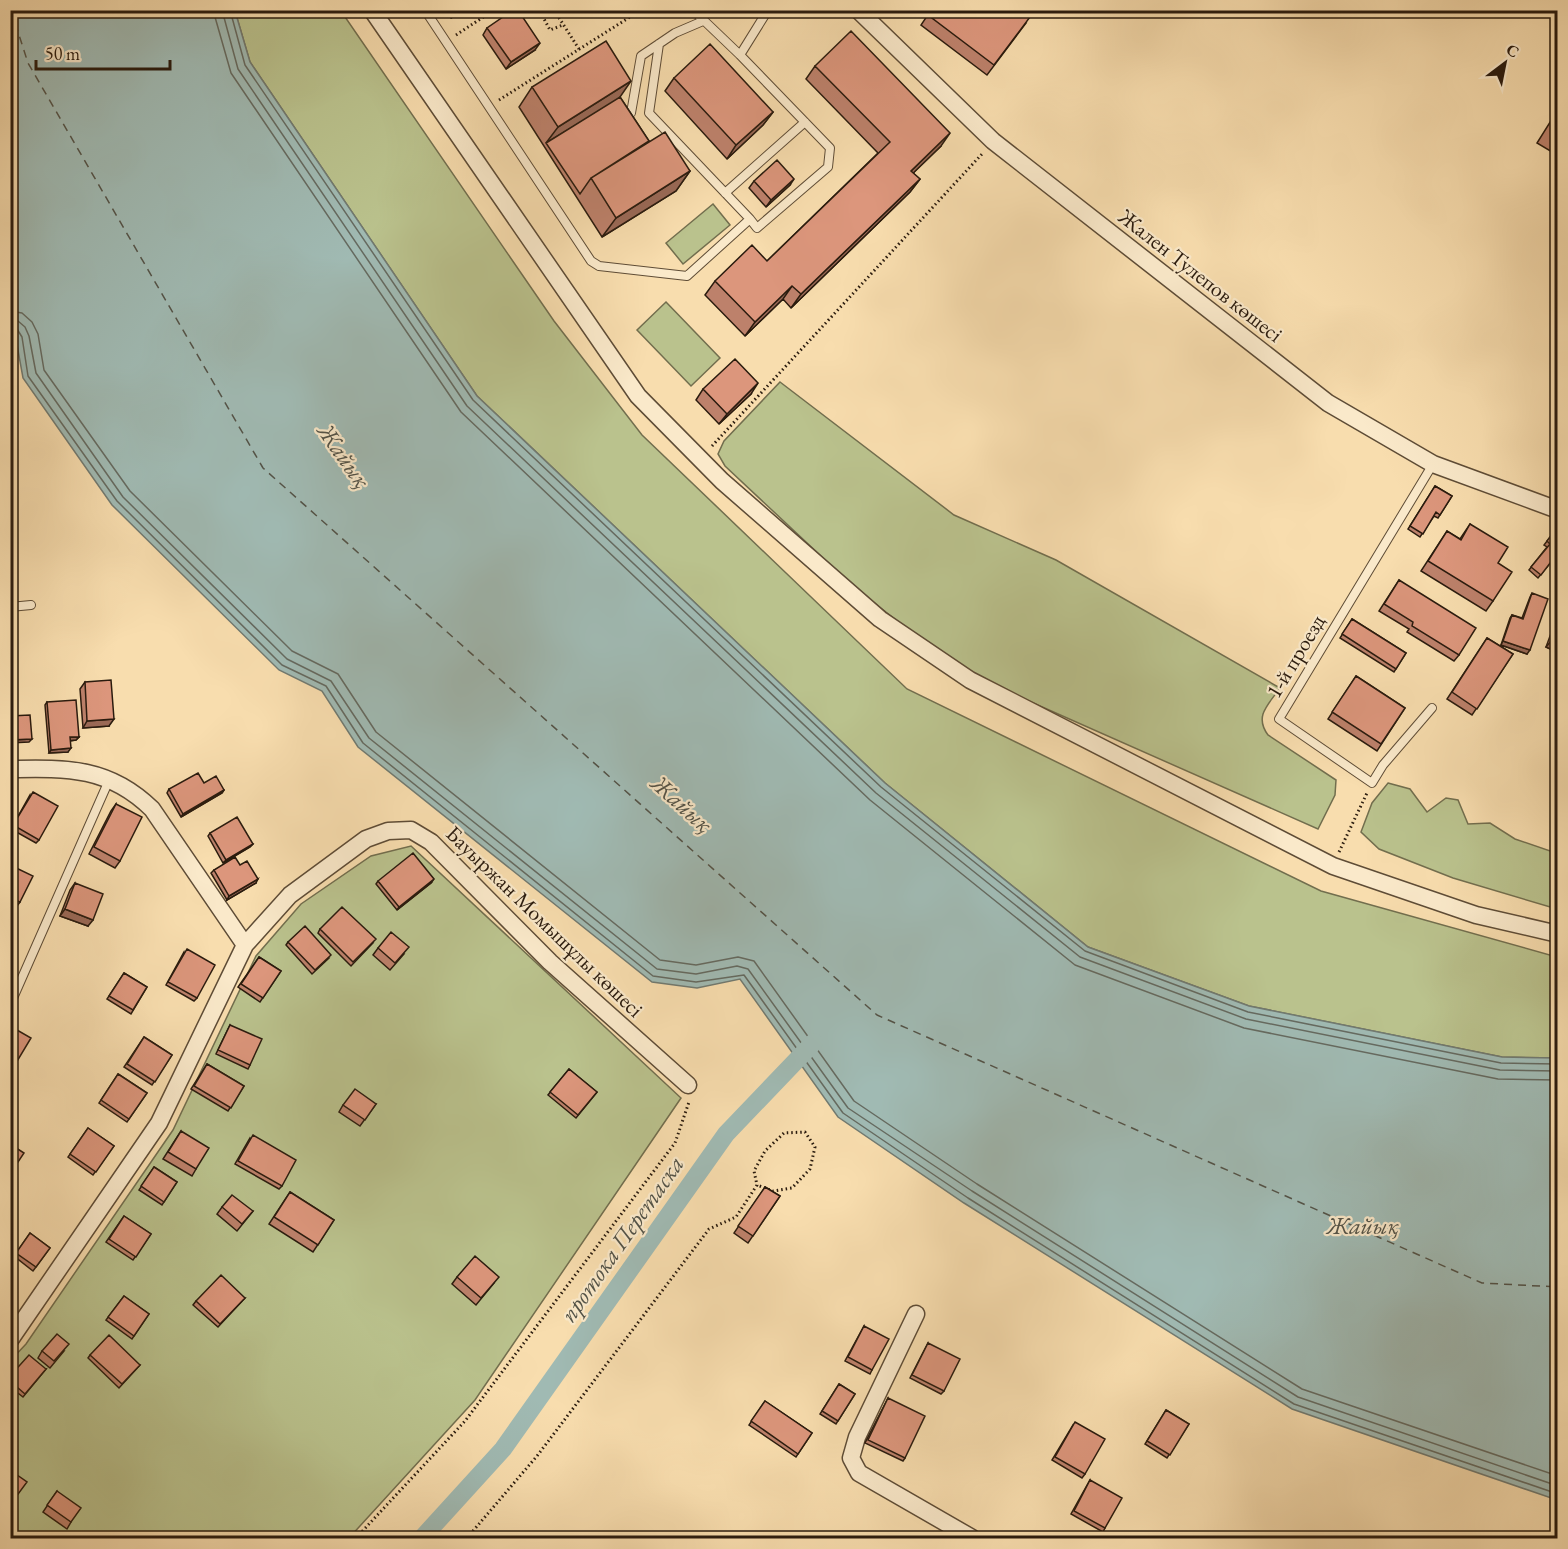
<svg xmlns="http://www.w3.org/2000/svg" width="1568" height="1549" font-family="'EB Garamond',serif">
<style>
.green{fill:#bac28d;stroke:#726e4e;stroke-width:1.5}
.water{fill:#a0bab3;stroke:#717a71;stroke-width:1.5}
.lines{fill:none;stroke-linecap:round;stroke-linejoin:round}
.shore{stroke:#656a60;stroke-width:1.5}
.canal{stroke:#a0bab3;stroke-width:18}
.ferry{stroke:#535348;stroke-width:1.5;stroke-dasharray:8 6;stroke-linecap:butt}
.lane-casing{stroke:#5e4c36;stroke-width:10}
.street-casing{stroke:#5e4c36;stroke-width:19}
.path{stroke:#2a1b0e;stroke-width:3;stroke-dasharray:1.5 3;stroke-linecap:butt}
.lane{stroke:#fae9ca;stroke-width:8}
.street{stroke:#fae9ca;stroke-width:16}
.wall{fill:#bd816b;stroke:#2a1b0e;stroke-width:1.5}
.shaded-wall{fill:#9a6957;stroke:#2a1b0e;stroke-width:1.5}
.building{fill:#dc967c;stroke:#2a1b0e;stroke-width:1.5}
.labels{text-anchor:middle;stroke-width:4.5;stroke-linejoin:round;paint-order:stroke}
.street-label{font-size:22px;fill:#2a1b0e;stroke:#fae9ca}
.water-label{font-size:24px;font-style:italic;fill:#535348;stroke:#fae9ca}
</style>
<rect width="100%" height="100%" fill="#f8ddae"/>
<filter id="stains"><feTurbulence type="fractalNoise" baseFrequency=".00333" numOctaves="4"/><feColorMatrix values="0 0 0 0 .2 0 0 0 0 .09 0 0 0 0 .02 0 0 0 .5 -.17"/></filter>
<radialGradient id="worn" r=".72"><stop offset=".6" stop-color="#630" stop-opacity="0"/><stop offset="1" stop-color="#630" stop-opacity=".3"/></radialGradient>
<!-- green -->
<path class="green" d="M235 11H341L554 321 642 435 907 689 1321 891 1557 957V1058L1502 1057 1249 1006 1088 947 885 783 477 396 250 62Z
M713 204 730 225 683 264 666 243Z
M666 302 720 358 691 386 637 330Z
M780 382 954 515 1056 560 1280 688C1268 705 1254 716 1268 735L1336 780 1335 795 1318 829 963 672 855 588 725 466 718 454 724 441Z
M1388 783 1410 789 1427 812 1446 798 1458 800 1468 824 1490 823 1515 839 1553 852 1557 850V909L1453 878 1379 849 1361 832 1372 803Z
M411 846 681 1098 475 1400 349 1538H11V1360L26 1344 173 1130 256 956 301 904 371 856Z"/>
<!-- water -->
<path class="water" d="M10 11H235L250 62 477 396 885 783 1088 947 1249 1006 1502 1057 1557 1058V1500L1292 1409 964 1203 838 1117 740 979 697 988 652 982 358 747 322 691 279 670 112 505 23 378 16 339 10 329Z"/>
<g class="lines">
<!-- shore -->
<path class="shore" d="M213 10 231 73 461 412 870 800 1075 965 1244 1028 1498 1079 1558 1080
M222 10 238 69 467 406 876 793 1080 957 1246 1019 1500 1070 1558 1071
M230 10 245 65 473 400 881 787 1085 951 1248 1012 1501 1063 1558 1064
M10 311 22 313 32 322 38 334 44 370 130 491 292 651 338 674 376 732 660 960 696 965 738 957 754 961 854 1101 977 1184 1302 1389 1558 1476
M10 320 18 321 25 327 29 336 36 373 123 497 287 659 331 681 369 738 657 969 696 974 737 966 748 969 848 1108 972 1191 1298 1397 1558 1486
M10 327 17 329 22 337 28 376 117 501 282 665 326 686 363 743 653 976 696 982 744 975 843 1113 968 1198 1294 1404 1558 1494"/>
<!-- canal -->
<path class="canal" d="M422 1538 503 1449 726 1134 814 1042"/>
<!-- ferry -->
<path class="ferry" d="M11 10 28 63 263 468 877 1015 1482 1283 1558 1287"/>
<defs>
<path id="lane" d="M425 10 591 261 599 266 687 276 750 219 757 228 828 167 830 148 740 55 693 10
M659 44 649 113 750 219
M740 55 768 10
M631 113 641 56 675 33 703 21
M725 193 805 122
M10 607 31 605
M1432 708 1383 765 1372 783 1279 719 1433 464
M10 1005 110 778"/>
<path id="street" d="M372 10 638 396 722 481 880 619 970 680 1333 866 1476 915 1558 934
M858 10 993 141 1328 403 1433 464 1558 510
M10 769C68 768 109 767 152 809L245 945
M916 1314 857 1437 851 1458 859 1473 972 1538
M10 1340 159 1123 245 945 290 895 366 839 388 831 411 830 431 842 550 962 688 1085"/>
</defs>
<!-- lane casing -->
<use href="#lane" class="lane-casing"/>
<!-- street casing -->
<use href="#street" class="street-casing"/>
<!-- path -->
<path class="path" d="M551 10 543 17 550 30 563 25
M554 10 579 49
M558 17 568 10
M456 35 494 10
M499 100 641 10
M712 446 982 154
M1339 852 1367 793
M356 1538 465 1421 675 1143 689 1102
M467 1538 537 1456 709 1229 736 1217 757 1185 754 1171 765 1151 784 1133 805 1132 815 1147 810 1169 792 1188 773 1191 757 1185"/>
<!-- lane -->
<use href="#lane" class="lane"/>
<!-- street -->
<use href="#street" class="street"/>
</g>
<!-- wall -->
<path class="wall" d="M446 10H464L451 18Z
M931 10 1026 23 987 75 921 25Z
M1546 10H1557V18Z
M487 28 535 50 506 69 483 35Z
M815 66 941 146 913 173 920 179 910 192 791 308 783 299 745 336 705 295 715 281 767 261 878 153 806 79Z
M674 78 773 112 763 125 727 159 665 91Z
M532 87 620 97 649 141 690 171 676 191 602 237 519 107Z
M1557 111V155L1537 143Z
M754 181 790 185 766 207 749 188Z
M703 389 751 394 719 424 696 400Z
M1435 486 1452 496 1438 518 1434 516 1420 537 1408 529Z
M1470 524 1498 563 1493 601 1486 611 1421 571 1447 531 1460 539Z
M1557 528V555L1538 578 1529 570 1547 547 1544 545Z
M1399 580 1459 655 1454 661 1407 632 1409 629 1379 611Z
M1532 593 1527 654 1501 645 1510 618 1512 615 1522 618 1530 597Z
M1557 617V652L1546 647Z
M1352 619 1406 653 1394 672 1340 638Z
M1487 638 1513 654 1472 715 1447 699Z
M1356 676 1405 708 1377 751 1328 719Z
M85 682 109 726 83 728 80 689Z
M47 702 79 737 76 740 70 741 68 752 49 753 45 705Z
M204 783 224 790 222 793 181 817 167 793 169 789Z
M30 795 39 840 36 843 11 829Z
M116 804 120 861 115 868 89 854 111 811Z
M210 833 253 844 250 847 223 863 208 836Z
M10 865 20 902 17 906 10 902Z
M240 865 256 883 227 900 211 873 214 870Z
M378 881 431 883 397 910 376 884Z
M75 883 88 926 60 916 70 890Z
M320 929 373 943 351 966 318 933Z
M288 942 329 958 312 974 286 945Z
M378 948 404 954 390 970 373 955Z
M184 952 197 998 194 1001 166 985Z
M259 957 281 971 260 1002 238 987Z
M124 973 147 987 131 1014 107 999Z
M230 1025 250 1065 248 1069 216 1054Z
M10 1026 16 1063 14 1066 10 1064Z
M144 1037 172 1055 152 1085 124 1067Z
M207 1064 244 1086 228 1111 191 1089Z
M569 1069 597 1092 576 1118 548 1095Z
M118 1074 147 1093 127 1122 99 1103Z
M376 1104 360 1126 339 1112 343 1105Z
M88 1128 114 1146 93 1175 68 1157Z
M181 1131 196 1169 192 1176 163 1159Z
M250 1138 282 1186 279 1189 235 1164Z
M154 1167 177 1182 162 1205 139 1190Z
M765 1187 780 1196 748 1243 734 1233Z
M290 1192 334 1220 313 1252 269 1224Z
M222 1207 253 1211 237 1231 217 1214Z
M124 1216 151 1234 133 1260 106 1242Z
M30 1233 50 1248 33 1271 14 1256Z
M457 1277 494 1283 476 1305 452 1284Z
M124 1296 149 1314 132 1339 106 1320Z
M245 1298 218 1327 193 1305 196 1301Z
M864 1326 872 1370 870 1374 845 1361Z
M928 1343 944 1391 941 1394 910 1378Z
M42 1351H64L50 1368 38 1358Z
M90 1355 140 1365 119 1388 88 1358Z
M46 1369 23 1397 10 1387V1376Z
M839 1384 855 1394 836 1424 820 1414Z
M888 1398 905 1458 903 1461 865 1443Z
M765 1401 812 1433 796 1457 749 1425Z
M1166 1410 1189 1424 1167 1458 1145 1444Z
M1073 1425 1085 1474 1082 1478 1052 1460Z
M1090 1480 1105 1528 1103 1532 1071 1514Z
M57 1491 71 1522 67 1529 43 1512Z"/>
<!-- shaded-wall -->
<path class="shaded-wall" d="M457 10H464L451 18Z
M540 43 535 50 506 69 511 62Z
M631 81 618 100 546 143 558 127Z
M773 112 763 125 727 159 736 145Z
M950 133 941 146 902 184 911 171Z
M690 171 676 191 602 237 616 218Z
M794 179 790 185 766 207 771 200Z
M920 179 910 192 791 308 801 294Z
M792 286 783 299 745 336 755 322Z
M758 383 751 394 719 424 727 414Z
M1503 641 1530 650 1527 654 1501 645Z
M1551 641 1557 643V652L1546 647Z
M114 719 109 726 83 728 87 721Z
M70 737H79L76 740 67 741Z
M32 739 29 742 10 743V740Z
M71 748 68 752 49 753 51 750Z
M224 790 222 793 181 817 183 814Z
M253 844 250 847 223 863 226 860Z
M258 879 256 883 227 900 229 896Z
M434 879 431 883 397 910 399 907Z
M65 909 93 920 88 926 60 916Z"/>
<!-- building -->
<path class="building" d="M513 10H518L540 43 511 62 487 28Z
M931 10H1029L1033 13 994 65 928 15Z
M851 31 950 133 911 171 920 179 801 294 792 286 755 322 715 281 752 245 767 261 890 142 815 66Z
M606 41 631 81 558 127 532 87Z
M710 44 773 112 736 145 674 78Z
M620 97 649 141 591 178 580 194 546 143Z
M1557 113V127L1551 123Z
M665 132 690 171 616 218 591 178Z
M777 160 794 179 771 200 754 181Z
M735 359 758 383 727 414 703 389Z
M10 434H12L14 445 10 446Z
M1435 486 1452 496 1440 515 1436 512 1423 534 1410 526Z
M1470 524 1508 547 1498 563 1512 572 1493 601 1428 561 1447 531 1461 540Z
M1557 528V554L1541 575 1531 567 1550 544 1547 541Z
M10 576 13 585H10Z
M1399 580 1476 628 1459 655 1412 626 1413 622 1384 604Z
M1532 593 1548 599 1530 650 1503 641 1512 615 1523 619Z
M1352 619 1406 653 1396 669 1342 634Z
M1557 622V643L1551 641Z
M1487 638 1513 654 1477 709 1452 692Z
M1356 676 1405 708 1381 744 1332 712Z
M111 680 114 719 87 721 85 682Z
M76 700 79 737H70L71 748 51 750 47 702Z
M30 715 32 739 10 740V716Z
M198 773 204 783 216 776 224 790 183 814 169 789Z
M33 792 58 806 39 840 13 825Z
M116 804 142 817 120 861 94 847Z
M237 817 253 844 226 860 210 833Z
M413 853 434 879 399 907 378 881Z
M235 857 240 865 247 861 258 879 229 896 214 870Z
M10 865 33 876 20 902 10 898Z
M75 883 103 894 93 920 65 909Z
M342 907 376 939 353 962 320 929Z
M305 926 331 955 315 970 288 942Z
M391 932 409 947 395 963 378 948Z
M187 949 215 965 197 998 168 982Z
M259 957 281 971 263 998 241 984Z
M124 973 147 987 133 1010 109 996Z
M230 1025 262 1039 250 1065 218 1050Z
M10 1026 31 1038 16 1063 10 1060Z
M144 1037 172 1055 155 1082 127 1064Z
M207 1064 244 1086 231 1108 194 1086Z
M569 1069 597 1092 578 1115 550 1092Z
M118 1074 147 1093 129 1119 101 1100Z
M355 1089 376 1104 365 1120 343 1105Z
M88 1128 114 1146 96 1172 70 1154Z
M181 1131 209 1148 196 1169 168 1152Z
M253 1135 296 1160 282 1186 238 1161Z
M10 1144 24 1153 10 1174Z
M154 1167 177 1182 164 1202 141 1186Z
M765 1187 780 1196 753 1236 738 1226Z
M290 1192 334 1220 318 1245 274 1217Z
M232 1195 253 1211 242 1224 222 1207Z
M124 1216 151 1234 136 1257 109 1239Z
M30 1233 50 1248 36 1267 16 1253Z
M475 1256 499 1277 481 1298 457 1277Z
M221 1275 245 1298 220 1324 196 1301Z
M124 1296 149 1314 134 1336 108 1317Z
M864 1326 889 1339 872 1370 848 1357Z
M57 1334 69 1344 54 1361 42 1351Z
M109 1335 140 1365 122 1384 90 1355Z
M928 1343 960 1359 944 1391 912 1375Z
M29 1355 46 1369 25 1394 10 1381V1376Z
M839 1384 855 1394 838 1421 822 1411Z
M888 1398 925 1416 905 1458 868 1440Z
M765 1401 812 1433 798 1454 751 1421Z
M1166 1410 1189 1424 1170 1455 1147 1441Z
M1075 1422 1105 1439 1085 1474 1055 1457Z
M10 1470 27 1482 10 1505Z
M1090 1480 1122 1498 1105 1528 1074 1511Z
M57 1491 81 1508 71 1522 47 1505Z"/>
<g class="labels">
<!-- street labels -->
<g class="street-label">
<text transform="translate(1201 275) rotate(38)" y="8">Жален Тулепов көшесі</text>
<text transform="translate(1295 656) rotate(-59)" y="8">1-й проезд</text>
<text transform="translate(545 921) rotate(44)" y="8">Бауыржан Момышұлы көшесі</text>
</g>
<!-- water labels -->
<g class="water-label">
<text transform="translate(344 456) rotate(55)" y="8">Жайық</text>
<text transform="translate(682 804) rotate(42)" y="8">Жайық</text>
<text x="1363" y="1234">Жайық</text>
<text transform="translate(622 1239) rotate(-55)" y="8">протока Перетаска</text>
</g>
</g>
<!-- margin -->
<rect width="1568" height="1549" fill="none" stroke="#f8ddae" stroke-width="36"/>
<rect x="12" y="12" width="1544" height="1525" fill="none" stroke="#2a1b0e" stroke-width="3"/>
<rect x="18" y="18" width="1532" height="1513" fill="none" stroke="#2a1b0e" stroke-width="1.5"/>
<!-- north arrow -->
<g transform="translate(1505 63) rotate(32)" stroke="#fae9ca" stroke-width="4.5" paint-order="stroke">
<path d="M0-4.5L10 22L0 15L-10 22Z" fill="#2a1b0e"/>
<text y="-9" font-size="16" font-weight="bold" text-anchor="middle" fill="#2a1b0e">С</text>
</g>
<!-- scale -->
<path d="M36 60v9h134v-9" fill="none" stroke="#2a1b0e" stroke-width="3"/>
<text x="45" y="60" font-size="18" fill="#2a1b0e" stroke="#fae9ca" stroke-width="4.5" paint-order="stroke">50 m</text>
<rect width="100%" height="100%" filter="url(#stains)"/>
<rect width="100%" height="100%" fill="url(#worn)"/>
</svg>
